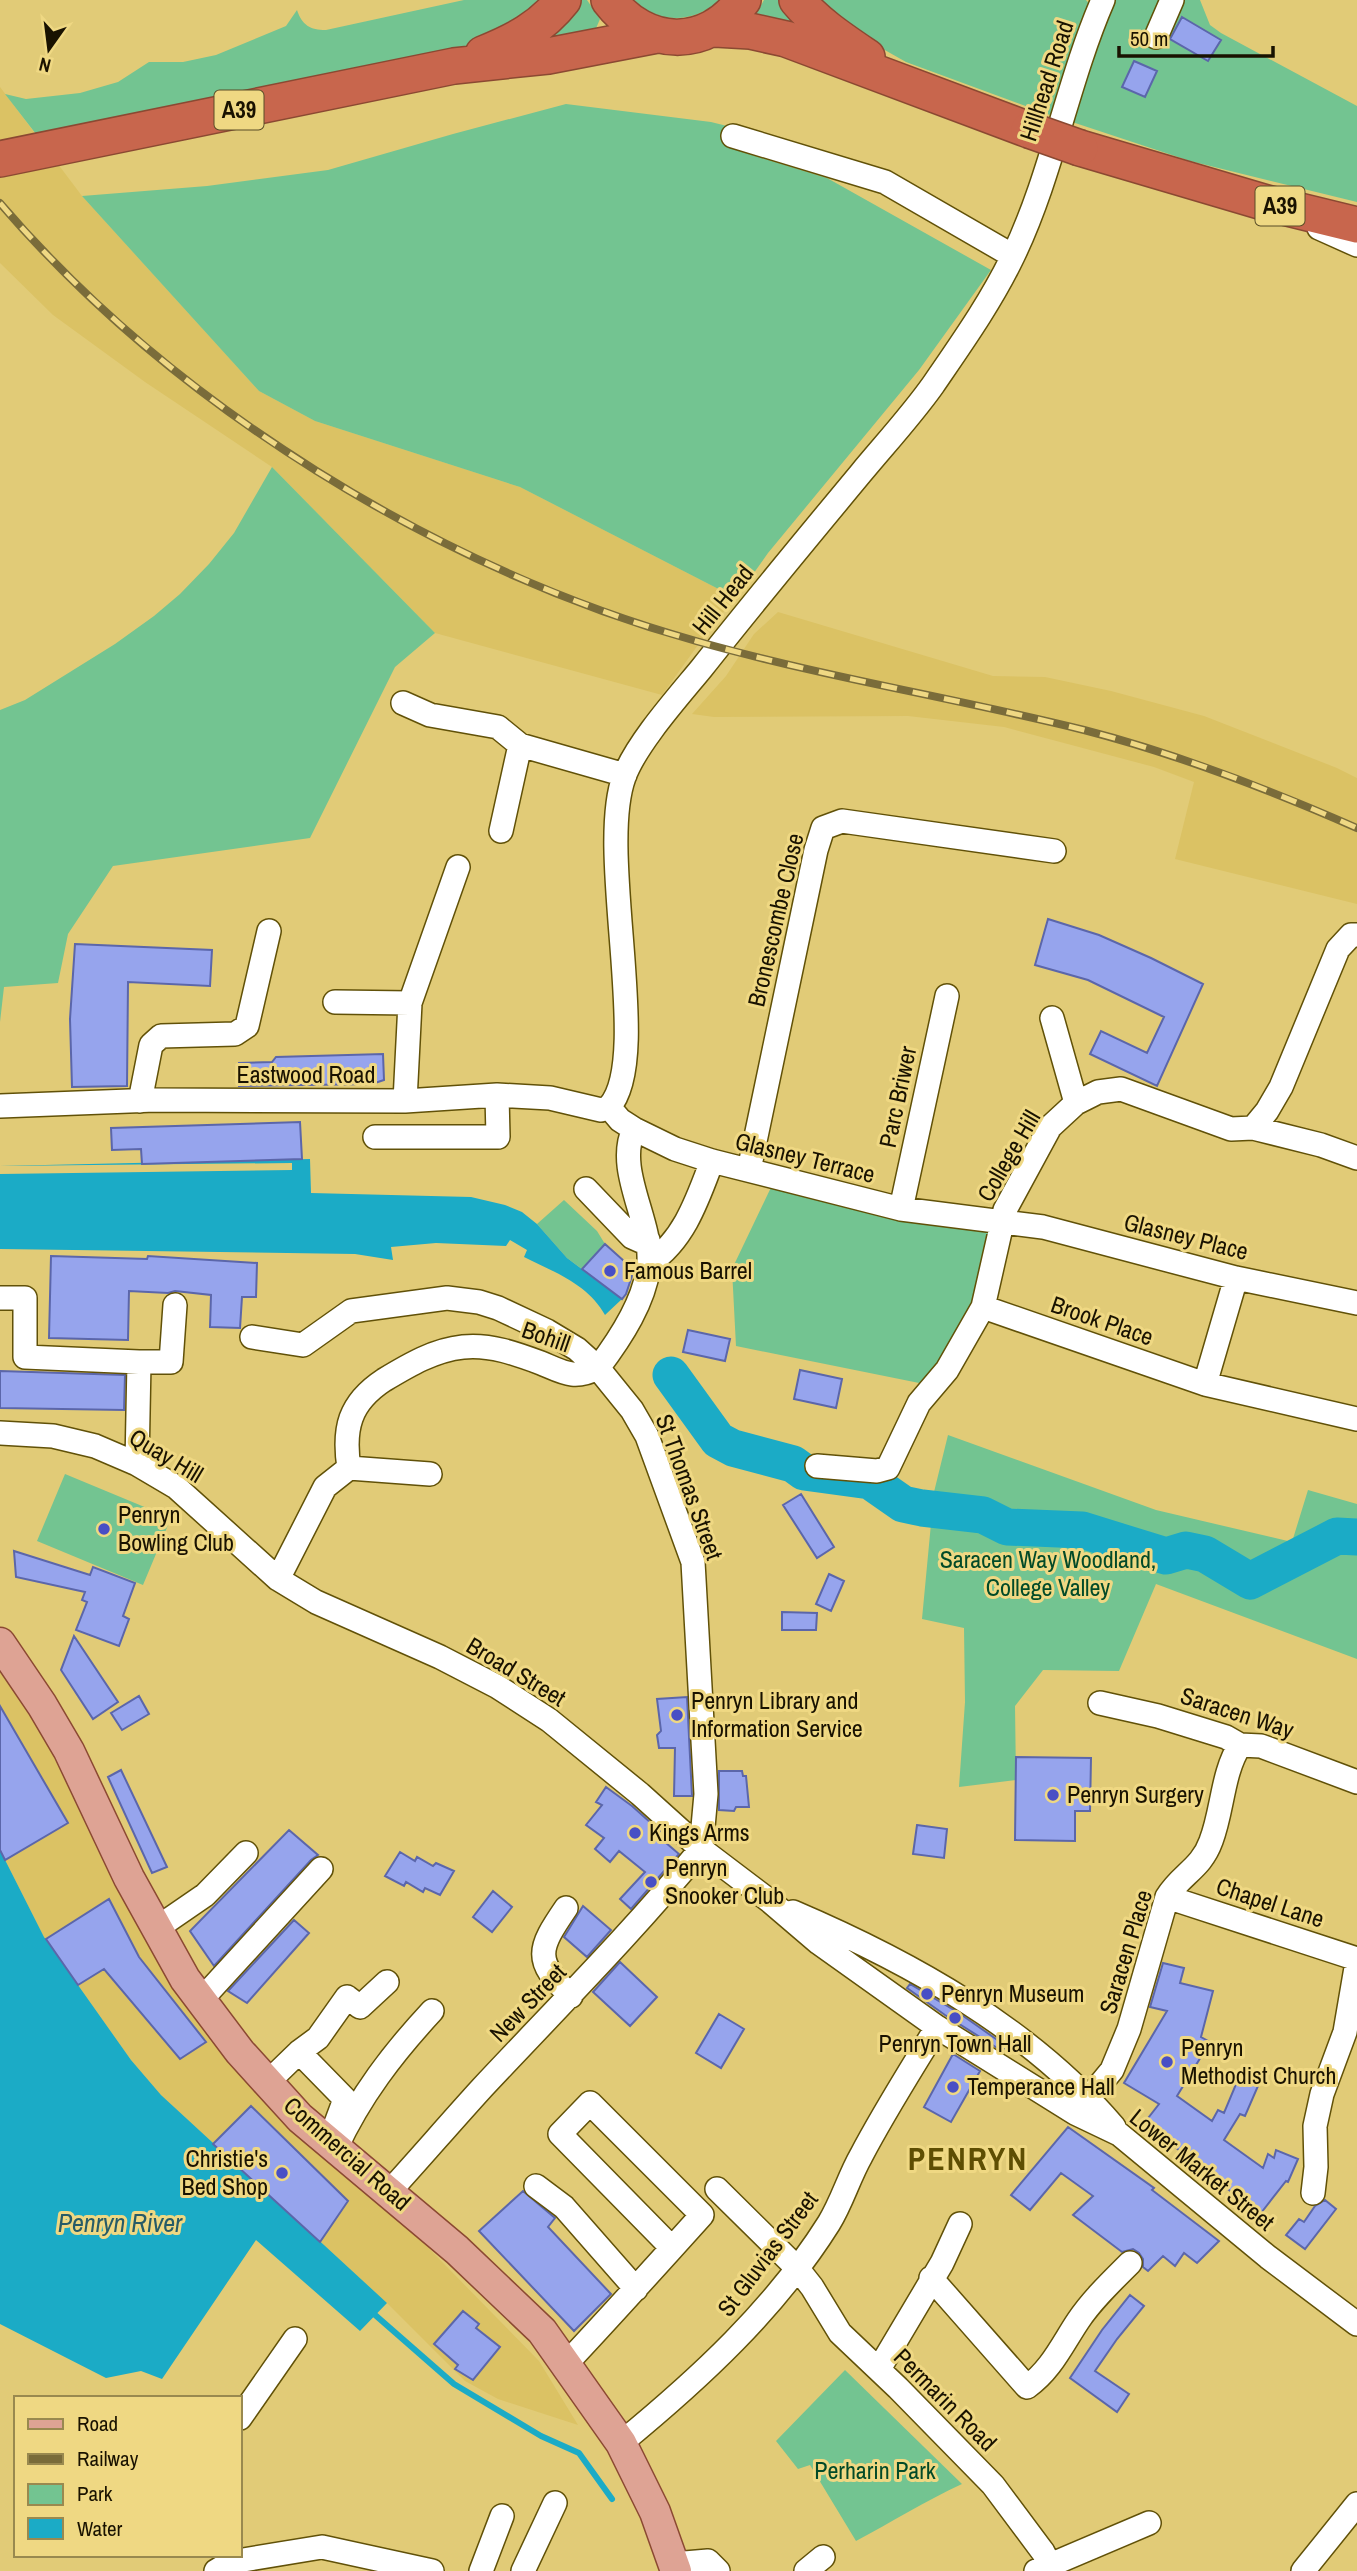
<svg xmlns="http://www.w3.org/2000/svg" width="1357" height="2571" font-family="'Archivo Narrow',sans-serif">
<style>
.built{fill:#dbc264}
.green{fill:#73c491;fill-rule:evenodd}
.water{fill:#1babc6}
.pier{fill:#e1cb77}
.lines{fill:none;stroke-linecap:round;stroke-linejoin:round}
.stream{stroke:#1babc6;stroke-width:6}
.river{stroke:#1babc6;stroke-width:37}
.building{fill:#96a4ed;stroke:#5b66aa;stroke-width:2}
.minor-casing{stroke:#615108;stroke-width:26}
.major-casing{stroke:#8b4932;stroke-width:33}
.highway-casing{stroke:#8b4932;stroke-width:38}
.minor{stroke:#fff;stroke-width:23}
.major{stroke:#dea394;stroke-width:30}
.highway{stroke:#c8664d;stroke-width:35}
.rail-casing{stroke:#7a6c3a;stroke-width:8}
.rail{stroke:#efd883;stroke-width:5;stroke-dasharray:16;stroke-linecap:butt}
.highway-bridge-casing{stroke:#8b4932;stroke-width:38;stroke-linecap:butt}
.highway-bridge{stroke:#c8664d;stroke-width:35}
.poi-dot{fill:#484fc5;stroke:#efd883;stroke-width:2.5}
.labels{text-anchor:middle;stroke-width:6;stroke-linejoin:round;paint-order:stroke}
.shield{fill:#efd883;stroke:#594d27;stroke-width:2}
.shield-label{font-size:23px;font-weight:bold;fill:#191200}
.street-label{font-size:24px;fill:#191200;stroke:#efd883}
.poi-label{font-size:24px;fill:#191200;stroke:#efd883;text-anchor:start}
.park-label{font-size:24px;fill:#024a28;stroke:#efd883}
.water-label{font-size:26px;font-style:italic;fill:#275b67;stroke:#efd883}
.district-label{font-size:32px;font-weight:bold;letter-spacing:2px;fill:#5e4e03;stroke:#efd883}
</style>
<rect width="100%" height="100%" fill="#e1cb77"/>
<!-- built -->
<path class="built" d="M0 87 82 196 259 391 315 421 520 487 736 598 716 620 662 695 435 633 272 467 145 382 53 315 0 263Z
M778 612 993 676 1045 677 1111 691 1204 716 1337 768 1357 778V904L1175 859 1194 782 1154 767 1004 727 908 716 714 717 692 714 726 676 754 634Z
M0 1670 45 1739 114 1885 181 1995 539 2361 578 2425 498 2399 465 2381 387 2303 161 2095 131 2060 44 1937 0 1850Z"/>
<!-- green -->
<path class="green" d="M464 0H553L448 59 46 147 5 94 26 99 80 93 118 82 149 62H183L216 55 286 26 297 10C302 25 310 30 326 30Z
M580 0H587L600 19 594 33 545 42Z
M634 0H720C695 23 658 25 634 0Z
M764 0H780L790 11 803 31 755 16Z
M820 0H1086L1097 13 1061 119 906 62 867 40Z
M1104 0H1200L1210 25 1221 33 1357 106V202L1190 161 1063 119ZM1182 18 1220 40 1209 60 1170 39ZM1134 61 1156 71 1145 97 1122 87Z
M566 104 711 122 743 130 739 151 827 178 991 270 919 370 768 553 736 598 520 487 315 421 259 391 82 196 207 186 328 170 453 134Z
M272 467 435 633 395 667 310 838 113 866 68 934 58 983 4 987 0 1022V710L25 700 115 644 154 616 180 594 209 564 234 533Z
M776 1177 1001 1221 983 1307 934 1386 736 1346 732 1269Z
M564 1200 597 1231 605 1244 582 1269 567 1258 537 1224Z
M948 1435 1156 1510 1292 1542 1308 1490 1357 1504V1659L1156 1584 1119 1671 1043 1670 1015 1706 1016 1780 959 1787 965 1702 964 1628 922 1619 934 1492Z
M65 1474 171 1518 143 1585 37 1541Z
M845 2370 962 2484C925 2501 892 2522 856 2541L810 2465 798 2469 776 2441Z"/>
<!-- water -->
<path class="water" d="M310 1159 311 1193 471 1197 505 1205 522 1212 537 1224 567 1258 622 1299 605 1315C588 1284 554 1272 524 1257L527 1250 510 1240 506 1246 436 1243 391 1247 393 1260 355 1254 0 1249V1166Z
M0 1850 44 1937 131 2060 161 2095 387 2303 360 2331 256 2240 162 2379 141 2371 106 2378 0 2324Z"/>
<!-- pier -->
<path class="pier" d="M292 1163V1170L0 1174V1166Z"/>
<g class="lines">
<!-- stream -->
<path class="stream" d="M374 2314 454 2384 541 2436 579 2453 612 2499"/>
<!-- river -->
<path class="river" d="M671 1375 718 1440 733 1448 793 1464 804 1472 870 1481 903 1504 922 1508 983 1515 1007 1527 1082 1530 1166 1556 1186 1550 1205 1554 1250 1581 1337 1536 1357 1537"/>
</g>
<!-- building -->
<path class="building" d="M1182 17 1221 40 1208 61 1170 39Z
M1134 61 1157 71 1145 97 1122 87Z
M1048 919 1099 935 1151 958 1203 984 1157 1086 1090 1054 1101 1031 1147 1053 1164 1017 1088 980 1035 965Z
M75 944 212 950 210 986 128 982 127 1086 72 1087 70 1019Z
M383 1054 384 1080 372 1084 239 1086V1063L272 1062 276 1057Z
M300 1122 302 1159 142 1164 141 1149 112 1150 111 1128Z
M605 1244 634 1270 626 1294 622 1299 582 1269Z
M51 1256 147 1259 148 1256 257 1263 256 1297H242L240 1328 210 1327 211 1295 175 1291 168 1293 129 1291 128 1340 49 1338Z
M688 1330 730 1339 725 1361 683 1352Z
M800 1370 842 1379 836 1408 794 1399Z
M0 1371 125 1375 124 1410 0 1408Z
M801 1494 834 1547 817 1558 783 1505Z
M14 1551 90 1575 93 1567 135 1583 123 1616 129 1619 119 1646 76 1630 87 1602 82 1600 85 1592 16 1577Z
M829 1574 844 1581 831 1611 816 1604Z
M782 1612 817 1613 816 1630H782Z
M74 1636 118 1702 93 1719 61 1670Z
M139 1696 149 1714 122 1730 111 1713Z
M687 1697 692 1796H674L675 1748H659L657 1735 661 1731 657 1699Z
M0 1706 68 1823 5 1860 0 1850Z
M1016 1757 1091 1758 1090 1811H1075V1841L1015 1840Z
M121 1770 167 1867 152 1873 108 1777Z
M719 1771H742L743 1776H746L749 1807H736L734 1811 719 1810Z
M606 1787 632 1806 661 1832 658 1836 679 1854 631 1909 620 1899 645 1872 619 1851 610 1862 595 1849 604 1838 586 1825 602 1805 596 1802Z
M917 1825 947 1829 944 1858 913 1854Z
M289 1830 318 1855 311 1860 214 1966 190 1931Z
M400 1852 415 1861 417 1857 433 1866 436 1863 454 1871 440 1895 425 1888 423 1892 406 1882 404 1886 385 1876Z
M493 1891 512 1907 492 1932 473 1917Z
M109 1899 139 1957 206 2042 180 2059 104 1969 78 1985 46 1939Z
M583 1906 611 1930 587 1957 564 1937Z
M294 1920 309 1933 247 2003 228 1991Z
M620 1962 657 1997 630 2026 593 1992Z
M1163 1963 1184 1968 1180 1983 1213 1991 1201 2037 1210 2042 1177 2096 1212 2121 1218 2110 1224 2113 1239 2077 1258 2086 1245 2116 1240 2114 1224 2140 1263 2168 1268 2154 1274 2158 1276 2150 1298 2159 1288 2182 1286 2181 1261 2213 1215 2180 1145 2122 1159 2104 1124 2083 1167 2011 1150 2007Z
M910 1984 959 2013 1006 2046 1002 2051 945 2015 907 1988Z
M719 2014 744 2029 721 2068 696 2053Z
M953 2054 980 2071 951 2122 924 2107Z
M251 2106 348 2201 320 2242 213 2144Z
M1068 2127 1154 2188 1152 2190 1219 2241 1197 2263 1184 2253 1175 2266 1163 2256 1148 2271 1143 2267V2259L1139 2253 1133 2249 1122 2252 1073 2215 1093 2196 1061 2173 1030 2210 1011 2195Z
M523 2191 555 2218 548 2227 611 2294 574 2331 479 2231Z
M1325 2200 1336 2209 1305 2249 1286 2235 1299 2219 1304 2222 1315 2206Z
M1130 2295 1144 2306 1117 2339 1095 2371 1129 2394 1117 2412 1070 2378 1102 2330Z
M463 2311 479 2324 476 2328 500 2347 473 2380 455 2369 458 2365 434 2344Z"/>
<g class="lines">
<defs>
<path id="minor" d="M1156 37 1172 0
M733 136 885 182 1013 256
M1319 228 1357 245
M403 703 430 715 498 727 520 745
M501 831 520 745 625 775
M335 1002 410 1003
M1052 1018 1076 1103
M140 1101 151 1045 161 1036 235 1034 247 1026 269 931
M405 1101 410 1003 458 867
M0 1106 155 1100 405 1101 497 1095 550 1098 601 1110 609 1107
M609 1107C653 1059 596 854 624 777 636 744 678 697 701 669 753 603 807 538 861 473 885 444 911 416 933 385 961 344 991 302 1013 256 1052 175 1067 83 1103 0
M609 1107 620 1120 634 1129 675 1149 712 1161 901 1209 1043 1227 1236 1278 1357 1303
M1253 1128 1321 1145 1357 1158
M375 1137H498L497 1095
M749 1170 816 850 823 828 842 821 1054 851
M586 1189 632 1237 641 1241 648 1240
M901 1209 947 996
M649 1263C684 1241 698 1198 712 1161
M0 1298H25V1357L139 1362 137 1464
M983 1307 1205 1384 1357 1419
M252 1337 303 1345 351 1311 447 1298 479 1302 498 1308 547 1331 577 1349 598 1368 632 1410 647 1436 693 1562 706 1794 701 1849
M139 1362H171L175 1305
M598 1368C620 1339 647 1299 649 1261 651 1219 615 1169 634 1129
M1205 1384 1236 1278
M0 1433 53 1436 95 1446 137 1464 176 1487 278 1579 316 1602 440 1657 498 1687 549 1720 640 1794 701 1849 771 1902 819 1943 937 2027 1075 2113 1119 2134 1268 2257 1357 2324
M817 1466 877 1471 888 1468 919 1403 947 1370 983 1307 1005 1210 1050 1127 1076 1103 1098 1092 1121 1089 1231 1129 1253 1128 1267 1111 1281 1087 1338 949 1351 935H1357
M349 1468C343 1429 349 1403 384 1380 409 1365 434 1350 463 1347 490 1344 517 1354 541 1363 551 1367 562 1373 572 1374 581 1375 590 1372 598 1368
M349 1468 430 1474
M278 1579 325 1487 349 1468
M1100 1703 1158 1716 1226 1737 1240 1745 1261 1746 1357 1782
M1167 1897 1357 1959
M566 1908C538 1949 533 1960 571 1996
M793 1912C910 1962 1031 2029 1114 2127
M157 1928 205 1895 246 1853
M201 2000 321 1869
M299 2052 345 2099 335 2126
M268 2082 299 2052 318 2038 347 1997 360 2007 387 1982
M1089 2098 1112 2070 1129 2029 1167 1897C1181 1874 1201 1869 1211 1841 1223 1810 1222 1773 1240 1745
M336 2148C360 2096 393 2053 432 2011
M536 2186 564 2207 636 2289
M717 2189 797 2268 812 2287 840 2333 898 2388 993 2485 1043 2552 1053 2571
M390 2191C421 2157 451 2122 482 2088 556 2009 632 1933 701 1849
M1313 2193 1316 2167 1315 2126 1322 2094 1345 2032 1357 1962
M931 2278 1027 2387C1051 2370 1062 2345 1078 2321 1092 2300 1112 2281 1130 2263
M565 2365C612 2315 657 2265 702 2215L590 2103 560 2134 672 2248
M879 2369 942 2263 960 2224
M240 2418 295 2339
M621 2443C699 2379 775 2309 829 2223 842 2202 849 2177 861 2156 884 2112 911 2070 937 2027
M673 2564 708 2561 718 2571
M216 2571 231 2562 322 2547 432 2571
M481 2571 502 2516
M523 2571 555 2503
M806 2571 823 2557
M1036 2571 1149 2523
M1303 2571 1357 2504"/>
<path id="major" d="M0 1643 42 1705 69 1751 129 1878 185 1979 240 2052 300 2118 457 2250 542 2331 621 2443 655 2512 676 2571"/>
<path id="highway" d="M609 0C645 48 707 51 743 0
M797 0C816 23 842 40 867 57
M715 29 750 31 786 39 1029 130
M483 54C515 41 541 28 563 0
M1080 148 1263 202 1357 225
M0 159 454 66 548 56 657 35"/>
</defs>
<!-- minor casing -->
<use href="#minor" class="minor-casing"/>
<!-- major casing -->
<use href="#major" class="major-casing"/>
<!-- highway casing -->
<use href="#highway" class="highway-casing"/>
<!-- minor -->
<use href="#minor" class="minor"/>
<!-- major -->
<use href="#major" class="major"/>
<!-- highway -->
<use href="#highway" class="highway"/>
<defs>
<path id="rail" d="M0 203C174 406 439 569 696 641 824 677 955 698 1084 730 1178 754 1268 789 1357 828"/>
</defs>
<!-- rail casing -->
<use href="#rail" class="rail-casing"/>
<!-- rail -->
<use href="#rail" class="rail"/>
<defs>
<path id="highway-bridge" d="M1029 130 1080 148"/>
</defs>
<!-- highway-bridge casing -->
<use href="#highway-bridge" class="highway-bridge-casing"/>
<!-- highway-bridge -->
<use href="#highway-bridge" class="highway-bridge"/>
</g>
<!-- markers -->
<g class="poi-dot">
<circle cx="610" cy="1271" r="7"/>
<circle cx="104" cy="1529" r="7"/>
<circle cx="677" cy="1715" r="7"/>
<circle cx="1053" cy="1795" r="7"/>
<circle cx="635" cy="1833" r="7"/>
<circle cx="651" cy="1882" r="7"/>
<circle cx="927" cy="1994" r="7"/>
<circle cx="955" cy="2018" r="7"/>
<circle cx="1167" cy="2062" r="7"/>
<circle cx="953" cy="2087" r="7"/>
<circle cx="282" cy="2173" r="7"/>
</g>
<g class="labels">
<!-- shield labels -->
<g class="shield">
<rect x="214.5" y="90.5" width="49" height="39" rx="5"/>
<rect x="1255.5" y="186.5" width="49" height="39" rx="5"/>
</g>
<g class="shield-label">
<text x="239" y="118">A39</text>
<text x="1280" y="214">A39</text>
</g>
<!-- street labels -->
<g class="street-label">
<text transform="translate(1047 81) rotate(-72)" y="8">Hillhead Road</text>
<text transform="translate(723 600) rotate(-51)" y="8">Hill Head</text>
<text transform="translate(776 920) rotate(-77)" y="8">Bronescombe Close</text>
<text x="306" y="1083">Eastwood Road</text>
<text transform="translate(898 1097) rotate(-78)" y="8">Parc Briwer</text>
<text transform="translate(1009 1156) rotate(-60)" y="8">College Hill</text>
<text transform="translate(805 1158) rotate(14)" y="8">Glasney Terrace</text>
<text transform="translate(1186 1237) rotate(14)" y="8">Glasney Place</text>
<text transform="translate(1102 1321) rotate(19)" y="8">Brook Place</text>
<text transform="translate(546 1337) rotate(19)" y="8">Bohill</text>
<text transform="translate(166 1456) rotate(31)" y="8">Quay Hill</text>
<text transform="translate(689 1487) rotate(70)" y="8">St Thomas Street</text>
<text transform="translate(516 1672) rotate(31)" y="8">Broad Street</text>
<text transform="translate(1237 1713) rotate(18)" y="8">Saracen Way</text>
<text transform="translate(1270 1903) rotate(18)" y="8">Chapel Lane</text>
<text transform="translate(1126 1952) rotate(-73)" y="8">Saracen Place</text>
<text transform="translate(528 2003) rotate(-46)" y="8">New Street</text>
<text transform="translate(347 2154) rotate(41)" y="8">Commercial Road</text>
<text transform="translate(1202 2170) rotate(39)" y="8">Lower Market Street</text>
<text transform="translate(768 2254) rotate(-53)" y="8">St Gluvias Street</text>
<text transform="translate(945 2400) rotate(45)" y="8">Permarin Road</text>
</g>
<!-- poi labels -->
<g class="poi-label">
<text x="624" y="1279">Famous Barrel</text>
<text x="118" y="1523">Penryn<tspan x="118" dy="28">Bowling Club</tspan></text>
<text x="691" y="1709">Penryn Library and<tspan x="691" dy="28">Information Service</tspan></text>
<text x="1067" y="1803">Penryn Surgery</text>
<text x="649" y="1841">Kings Arms</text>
<text x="665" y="1876">Penryn<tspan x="665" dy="28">Snooker Club</tspan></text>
<text x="941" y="2002">Penryn Museum</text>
<text x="955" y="2052" text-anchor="middle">Penryn Town Hall</text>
<text x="1181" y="2056">Penryn<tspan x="1181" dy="28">Methodist Church</tspan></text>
<text x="967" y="2095">Temperance Hall</text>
<text x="268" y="2167" text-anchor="end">Christie's<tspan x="268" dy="28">Bed Shop</tspan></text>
</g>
<!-- park labels -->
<g class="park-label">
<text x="1048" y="1568">Saracen Way Woodland,<tspan x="1048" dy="28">College Valley</tspan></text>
<text x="875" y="2479">Perharin Park</text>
</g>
<!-- water labels -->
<g class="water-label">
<text x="120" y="2232">Penryn River</text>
</g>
<!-- district labels -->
<g class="district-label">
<text x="968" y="2170">PENRYN</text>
</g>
</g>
<!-- legend -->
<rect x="14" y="2396" width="228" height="161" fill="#efd883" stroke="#99894f" stroke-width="2"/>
<rect x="28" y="2419" width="35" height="10" fill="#dea394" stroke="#99894f" stroke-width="2"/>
<text x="77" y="2431" font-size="21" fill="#191200">Road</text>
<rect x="28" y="2454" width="35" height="10" fill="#7a6c3a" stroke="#99894f" stroke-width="2"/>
<text x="77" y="2466" font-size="21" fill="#191200">Railway</text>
<rect x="28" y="2484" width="35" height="21" fill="#73c491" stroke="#99894f" stroke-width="2"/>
<text x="77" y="2501" font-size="21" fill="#191200">Park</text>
<rect x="28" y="2518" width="35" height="21" fill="#1babc6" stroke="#99894f" stroke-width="2"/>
<text x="77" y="2536" font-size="21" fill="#191200">Water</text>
<!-- north arrow -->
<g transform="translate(49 49) rotate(194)" stroke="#efd883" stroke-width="5" paint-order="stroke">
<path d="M0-5L12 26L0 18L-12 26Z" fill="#191200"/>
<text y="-10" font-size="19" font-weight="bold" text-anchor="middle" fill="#191200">N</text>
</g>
<!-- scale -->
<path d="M1119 46v10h154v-10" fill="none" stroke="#191200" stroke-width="3.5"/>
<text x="1130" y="46" font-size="21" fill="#191200" stroke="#efd883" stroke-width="5" paint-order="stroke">50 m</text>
</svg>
